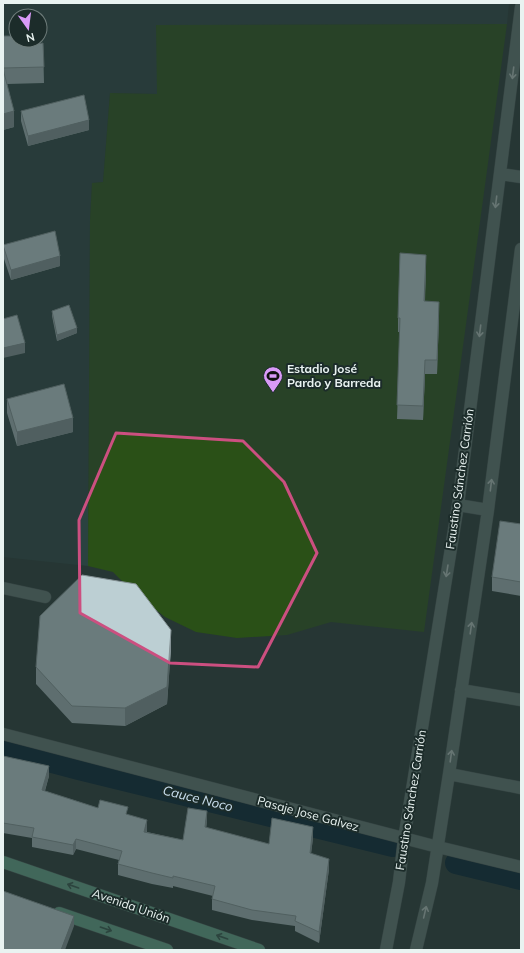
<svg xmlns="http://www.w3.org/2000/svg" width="524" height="953" font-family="Mulish,sans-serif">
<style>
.built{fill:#2a4240;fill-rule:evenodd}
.green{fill:#2a5017}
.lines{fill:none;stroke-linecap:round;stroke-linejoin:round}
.canal{stroke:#001d2f;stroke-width:22}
.minor-casing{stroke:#475553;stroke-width:13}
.major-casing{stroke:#475553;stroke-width:13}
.minor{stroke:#617370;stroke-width:12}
.major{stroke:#62a287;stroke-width:12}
.wall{fill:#a2b2b5}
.shaded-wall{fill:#849194}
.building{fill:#bccfd3;stroke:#849194}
.oneway{stroke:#b3c0bd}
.oneway2{stroke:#34554b}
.marked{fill:none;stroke:#cc4f80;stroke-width:3;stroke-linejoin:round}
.labels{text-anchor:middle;stroke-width:4;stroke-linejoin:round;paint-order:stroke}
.poi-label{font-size:12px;font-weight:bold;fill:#e9f3f1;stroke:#1c2c2a;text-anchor:start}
.street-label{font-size:12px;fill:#e9f3f1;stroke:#1c2c2a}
.water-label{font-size:13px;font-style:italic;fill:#cbe0ef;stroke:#1c2c2a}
</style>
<rect width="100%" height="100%" fill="#263634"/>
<!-- built -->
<path class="built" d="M3 3H509L507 24 212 25 157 94 110 93 103 182 92 183 90 220 88 566 3 557ZM16 16H40V40H16Z"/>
<!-- green -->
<path class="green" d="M507 24 424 632 331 622 287 635 237 638 196 632 165 617 131 590 113 572 88 566 90 220 92 183 103 182 110 93 157 94 156 25Z"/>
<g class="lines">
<!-- canal -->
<path class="canal" d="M3 749 79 769 393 846
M456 863 521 879"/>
<defs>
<path id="minor" d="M500 174 521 177
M458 505 488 510
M3 588 45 597
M461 690 521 700
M3 734 438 847 521 867
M449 774 521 788
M386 950 399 882 404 839 458 505 521 7
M416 950 432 883 449 774 488 510 521 249"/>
<path id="major" d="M3 862 259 950
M59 913 167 950"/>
</defs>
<!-- minor casing -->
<use href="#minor" class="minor-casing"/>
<!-- major casing -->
<use href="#major" class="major-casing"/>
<!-- minor -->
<use href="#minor" class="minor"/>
<!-- major -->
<use href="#major" class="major"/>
</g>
<!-- wall -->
<path class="wall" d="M3 36 36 44 43 43 44 83 7 84 14 127 3 130Z
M21 111 89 130 28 146 21 121Z
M3 245 60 266 11 280 3 256Z
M426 269 425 301 439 316 437 374H425L423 420 397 419 400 332H398V318Z
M52 311 77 333 57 341 52 316Z
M7 399 73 432 17 446 7 413Z
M521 524V596L492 591V577Z
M171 648 167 704 125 726 72 723 36 684V667Z
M3 756 49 776 45 791 98 808 128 815 147 830V832L183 840 207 821 206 828 269 844 313 838 311 853 329 869 319 943 295 931V926L252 920 212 910V899L213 896 173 886V888L152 884 118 875V864L119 860 76 849 73 855 32 847V838L3 833Z"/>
<!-- shaded-wall -->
<path class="shaded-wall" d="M14 111V127L3 130V114Z
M89 120V130L28 146V136Z
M426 255V269L424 315V301Z
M60 256V266L11 280V270Z
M439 302V316L437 374V360Z
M77 328V333L57 341V335Z
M25 343V353L3 358V348Z
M425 360V374L423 420V406Z
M73 418V432L17 446V432Z
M171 630V648L167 704 125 726V708Z
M49 766V776L42 800V790Z
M207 811V821L205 838V827Z
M147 820V830L144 842V832Z
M313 827V838L310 863V853Z
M76 839V849L73 855V845Z
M329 859V869L319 943V932Z
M74 916V926L65 950H61Z"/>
<!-- building -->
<path class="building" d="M3 36H16V40H36V44L43 43 44 67 3 68Z
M3 69 14 111 3 114Z
M84 95 89 120 28 136 21 111Z
M55 231 60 256 11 270 3 245Z
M400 253 426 255 424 301 439 302 437 360H425L423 406 397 405 400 318H398Z
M69 305 77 328 57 335 52 311Z
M17 315 25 343 3 348V319Z
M64 384 73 418 17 432 7 399Z
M500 521 521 524V582L492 577Z
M82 575 136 584 171 630 167 687 125 708 72 706 36 667 40 616Z
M3 756 49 766 42 790 98 808 100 800 128 807 126 814 147 820 144 832 183 840 188 808 207 811 205 827 269 844 272 818 313 827 310 853 329 859 319 932 295 921 296 916 252 910 212 899 215 886 173 876V878L152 873 118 864 122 851 76 839 73 845 32 837 34 828 3 823Z
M3 891 74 916 61 950H3Z"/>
<!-- one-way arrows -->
<defs><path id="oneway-shaft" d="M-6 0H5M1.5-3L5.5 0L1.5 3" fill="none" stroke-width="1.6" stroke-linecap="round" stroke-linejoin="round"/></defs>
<g class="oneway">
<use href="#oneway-shaft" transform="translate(513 73) rotate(97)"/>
<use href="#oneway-shaft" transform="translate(496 202) rotate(97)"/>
<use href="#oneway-shaft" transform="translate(480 331) rotate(97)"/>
<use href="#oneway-shaft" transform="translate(491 485) rotate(-83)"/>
<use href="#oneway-shaft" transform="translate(447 571) rotate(99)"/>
<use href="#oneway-shaft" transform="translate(471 628) rotate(-82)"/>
<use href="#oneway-shaft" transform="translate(451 756) rotate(-82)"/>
<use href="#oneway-shaft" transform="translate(425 912) rotate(-77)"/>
</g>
<g class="oneway2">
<use href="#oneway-shaft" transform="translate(73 886) rotate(-161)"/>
<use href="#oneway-shaft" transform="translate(106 929) rotate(19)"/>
<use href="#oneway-shaft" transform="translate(222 937) rotate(-161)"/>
</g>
<!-- marked area -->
<path d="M0 0H524V953H0ZM116 433 243 441 284 482 317 553 258 667 170 663 80 613 79 520Z" fill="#263634" fill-opacity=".55" fill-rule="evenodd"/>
<path class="marked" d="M116 433 243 441 284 482 317 553 258 667 170 663 80 613 79 520Z"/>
<!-- icons -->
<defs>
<symbol id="stadium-pin" viewBox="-11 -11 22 30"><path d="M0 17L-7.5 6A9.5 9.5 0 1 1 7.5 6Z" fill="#d99af7" stroke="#1c2c2a"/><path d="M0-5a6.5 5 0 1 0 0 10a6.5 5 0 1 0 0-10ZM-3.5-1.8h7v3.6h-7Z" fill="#111"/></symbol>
</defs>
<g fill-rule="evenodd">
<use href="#stadium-pin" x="262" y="365" width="22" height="30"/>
</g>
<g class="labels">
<!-- poi labels -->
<g class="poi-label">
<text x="287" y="373">Estadio José<tspan x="287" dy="14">Pardo y Barreda</tspan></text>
</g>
<!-- street labels -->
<g class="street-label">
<text transform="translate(460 479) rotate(-82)" y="4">Faustino Sánchez Carrión</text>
<text transform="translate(411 800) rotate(-81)" y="4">Faustino Sánchez Carrión</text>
<text transform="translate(308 814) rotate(15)" y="4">Pasaje Jose Galvez</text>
<text transform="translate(131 906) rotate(19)" y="4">Avenida Unión</text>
</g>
<!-- water labels -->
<g class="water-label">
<text transform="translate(198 798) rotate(14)" y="5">Cauce Noco</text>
</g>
</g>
<!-- border -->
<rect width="524" height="953" fill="none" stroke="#e9f3f1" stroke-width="8"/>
<!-- north arrow -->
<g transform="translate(28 28) rotate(166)"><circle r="19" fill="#1c2c2a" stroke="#6e7c7a"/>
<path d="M0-3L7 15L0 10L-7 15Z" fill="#d99af7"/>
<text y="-6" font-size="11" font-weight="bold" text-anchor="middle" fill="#e9f3f1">N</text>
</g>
</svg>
